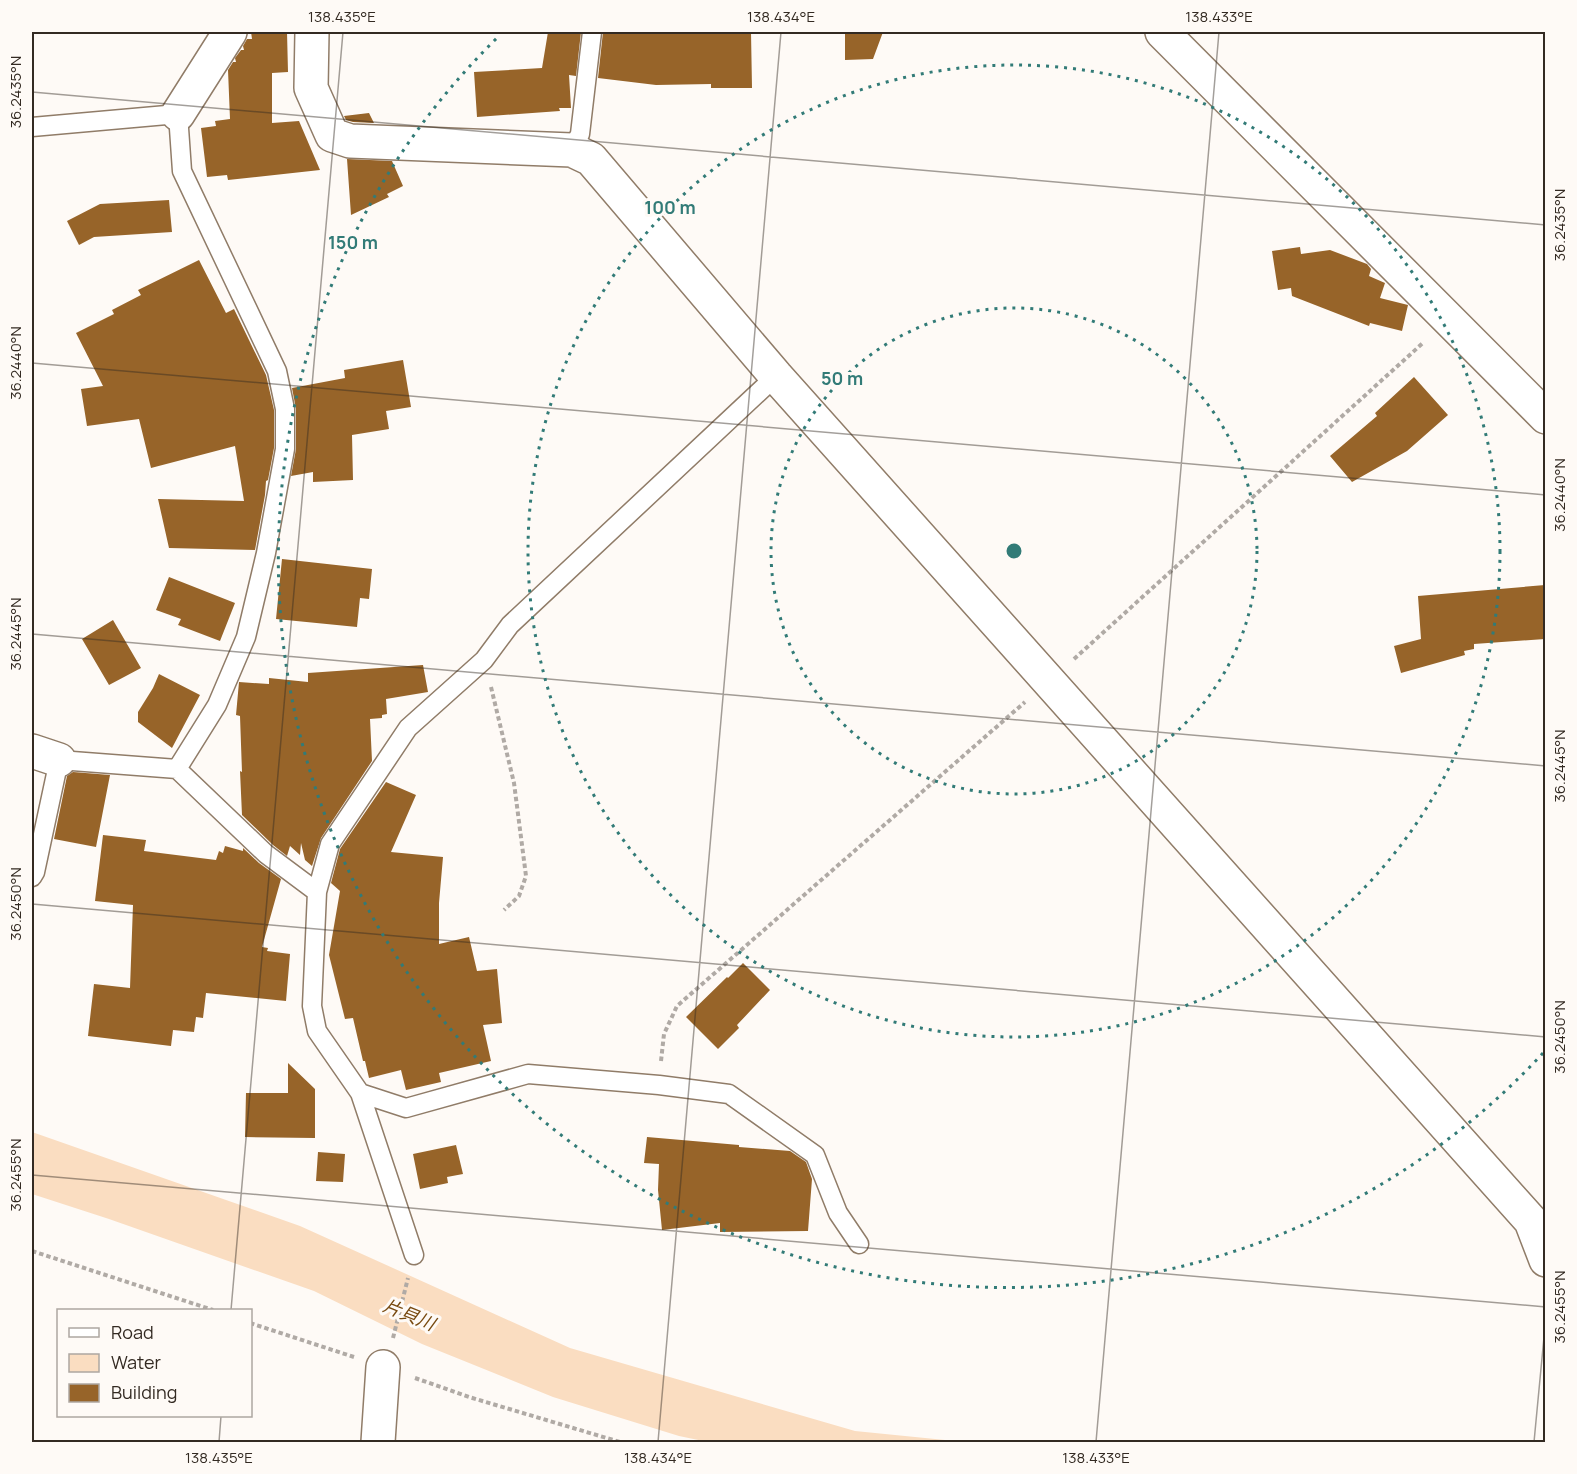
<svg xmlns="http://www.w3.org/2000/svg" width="1577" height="1474" font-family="Manrope,'Noto Sans JP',sans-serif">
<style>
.water{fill:#faddc1}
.building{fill:#976429}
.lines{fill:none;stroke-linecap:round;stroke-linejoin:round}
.lane-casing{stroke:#907c68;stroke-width:21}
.street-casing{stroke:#907c68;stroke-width:36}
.path{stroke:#b0aaa5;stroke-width:4;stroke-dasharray:4.5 3;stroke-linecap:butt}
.lane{stroke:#fff;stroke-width:18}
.street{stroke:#fff;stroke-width:33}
.ticks{fill:none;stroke:#332a22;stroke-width:1.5;stroke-opacity:0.45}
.ring{fill:none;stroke:#327b77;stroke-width:3;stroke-dasharray:3 6}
.labels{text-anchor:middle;stroke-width:6;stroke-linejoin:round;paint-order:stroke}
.water-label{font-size:18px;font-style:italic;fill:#784a10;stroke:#fefaf6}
.centre{fill:#327b77;stroke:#fefaf6;stroke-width:3}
.ring-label{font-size:18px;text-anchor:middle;font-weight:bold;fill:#327b77;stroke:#fefaf6;stroke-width:6;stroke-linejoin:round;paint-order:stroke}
.neatline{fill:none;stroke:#332a22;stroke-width:2}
.ticks-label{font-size:15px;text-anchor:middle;fill:#332a22}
</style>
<rect width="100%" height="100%" fill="#fefaf6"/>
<!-- water -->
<path class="water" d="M32 1132 300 1226 570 1348 855 1431 965 1442H708L679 1436 553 1397 422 1344 314 1291 109 1219 32 1194Z"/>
<!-- building -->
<path class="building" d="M251 32H287L288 72 272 73V123L299 121 320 170 228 180 227 175 207 177 201 128 216 126 215 121 230 119 228 70 233 62H236L235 58 241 50H244L243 46 247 39H252Z
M548 32H581L576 76 569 75 571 108H559L560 111 477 117 474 72 542 68Z
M603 32H751L752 88H711V84L656 85 598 78Z
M845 32H883L873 59 845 60Z
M369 113 374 123 353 122 346 120 344 116Z
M347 159 392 161 403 186 387 194 389 197 351 215Z
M169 200 172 232 94 237 79 245 67 221 100 204Z
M1300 247 1301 254 1330 250 1367 264 1371 269 1369 276 1385 283 1380 298 1408 305 1402 331 1370 323 1369 326 1292 296 1291 288 1278 290 1272 251Z
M199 260 226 313 234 309 266 375 274 410V448L268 480 266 481 265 495 255 550 169 548 158 499 244 501 235 446 151 468 139 419 87 426 81 389 103 386 76 333 114 314 112 310 141 295 138 290Z
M403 360 411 407 386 411 389 429 352 435 353 480 313 482V472L291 476 296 449V409L292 388 345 378 344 370Z
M1414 377 1448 415 1407 451 1352 482 1330 456 1377 416 1375 413Z
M282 559 372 569 369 599 360 598 357 627 276 619Z
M169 577 235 603 220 641 178 625 181 619 156 610Z
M1545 585V639L1474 644V649L1464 651 1465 655 1401 673 1394 646 1421 639 1418 596Z
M113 620 141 668 109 685 82 639Z
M423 665 428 692 386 699 387 714 382 715V718L370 719 372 761 321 838 312 866 305 860 301 843 300 855 290 846 287 856 273 845 242 815 240 771 242 772 240 716 236 715 239 682 269 684V678L308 682V673Z
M159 674 200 695 172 748 138 722V712L153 688Z
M73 772 110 775 96 847 54 839 67 776Z
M386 782 416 795 391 852 443 857 439 903V944L469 937 477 971 497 969 502 1023 483 1025 491 1061 439 1073 441 1082 406 1090 401 1070 369 1078 365 1061H363L353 1018 345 1019 329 955 340 891 331 883 340 849Z
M103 835 146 840 144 851 216 860 219 851 223 853 225 846 243 851V848L259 863 281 879 262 947 268 948 267 951 290 954 286 1001 206 993 203 1018 196 1017 194 1032 173 1030 171 1046 88 1036 94 984 130 988 133 905 95 901Z
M743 963 770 990 737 1025 739 1028 718 1049 686 1017 727 977 728 978Z
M288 1063 315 1089V1138L245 1137 246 1093H288Z
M647 1137 739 1145V1147L790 1151 806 1162 812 1179 808 1231 720 1232V1223L662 1230 658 1190 659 1164 644 1163Z
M456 1145 463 1174 447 1177 448 1183 420 1189 413 1154Z
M318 1152 345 1154 343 1182 316 1181Z"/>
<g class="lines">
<defs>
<path id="lane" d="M32 127 178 114 182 171 277 371 285 409V449L266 553 246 637 217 705 177 769
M572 150 580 134 592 32
M776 376 510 625 484 660 408 728 330 844 317 892 312 1006 317 1031 360 1093 406 1108 528 1074 659 1085 729 1094 815 1155 838 1213 859 1244
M32 877 35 872 59 760 177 769 266 854 317 892
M360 1093 414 1255"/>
<path id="street" d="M312 32 311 88 332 135 350 141 572 150 591 159 776 376 1531 1221 1546 1260
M1162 32 1546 417
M178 114 230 32
M32 751 59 760
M378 1442 383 1367"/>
</defs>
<!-- lane casing -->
<use href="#lane" class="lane-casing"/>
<!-- street casing -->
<use href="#street" class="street-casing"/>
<!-- path -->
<path class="path" d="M1074 659 1424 342
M491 687 514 783 526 876 519 896 504 910
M661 1061 664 1034 677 1006 1025 702
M32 1251 213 1310
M250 1323 354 1357
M393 1338 408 1278
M415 1378 469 1397 620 1442"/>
<!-- lane -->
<use href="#lane" class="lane"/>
<!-- street -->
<use href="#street" class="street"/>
</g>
<!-- ticks -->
<path class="ticks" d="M32 92 1546 225M32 363 1546 495M32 634 1546 766M32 904 1546 1037M32 1175 1546 1307M231 1310 343 32M219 1442 221 1416M658 1442 781 32M1096 1442 1219 32M1534 1442 1546 1316"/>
<!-- distance rings -->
<g class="ring">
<circle cx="1014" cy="551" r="243"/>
<circle cx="1014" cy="551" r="486"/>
<path d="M1543 1053A729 729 0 1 1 499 36"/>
</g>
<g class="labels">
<!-- water labels -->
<g class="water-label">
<text transform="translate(409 1315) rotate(22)" y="6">片貝川</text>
</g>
</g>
<circle cx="1014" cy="551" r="9" class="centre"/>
<g class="ring-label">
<text x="670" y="214">100 m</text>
<text x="353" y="249">150 m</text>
<text x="842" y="385">50 m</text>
</g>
<!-- border -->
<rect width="1577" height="1474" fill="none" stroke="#fefaf6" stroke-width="66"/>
<!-- legend -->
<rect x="57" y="1309" width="195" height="108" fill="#fefaf6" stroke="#ada7a1" stroke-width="1.5"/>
<rect x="69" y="1328" width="30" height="9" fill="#ffffff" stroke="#ada7a1" stroke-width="1.5"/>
<text x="111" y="1339" font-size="18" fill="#332a22">Road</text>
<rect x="69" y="1354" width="30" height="18" fill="#faddc1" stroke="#ada7a1" stroke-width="1.5"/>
<text x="111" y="1369" font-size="18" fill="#332a22">Water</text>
<rect x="69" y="1384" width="30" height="18" fill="#976429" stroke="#ada7a1" stroke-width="1.5"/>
<text x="111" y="1399" font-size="18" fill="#332a22">Building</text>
<rect x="33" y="33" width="1511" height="1408" class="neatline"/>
<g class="ticks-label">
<text x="342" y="22">138.435°E</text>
<text x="781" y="22">138.434°E</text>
<text x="1219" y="22">138.433°E</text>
<text transform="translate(16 92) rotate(-90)" y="5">36.2435°N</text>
<text transform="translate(1560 225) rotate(-90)" y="5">36.2435°N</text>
<text transform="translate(16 363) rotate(-90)" y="5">36.2440°N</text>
<text transform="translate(1560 495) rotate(-90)" y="5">36.2440°N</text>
<text transform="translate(16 634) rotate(-90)" y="5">36.2445°N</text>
<text transform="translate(1560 766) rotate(-90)" y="5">36.2445°N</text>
<text transform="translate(16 904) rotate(-90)" y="5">36.2450°N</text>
<text transform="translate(1560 1037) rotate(-90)" y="5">36.2450°N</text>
<text transform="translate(16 1175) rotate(-90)" y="5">36.2455°N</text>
<text transform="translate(1560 1307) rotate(-90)" y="5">36.2455°N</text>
<text x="219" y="1463">138.435°E</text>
<text x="658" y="1463">138.434°E</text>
<text x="1096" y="1463">138.433°E</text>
</g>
</svg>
